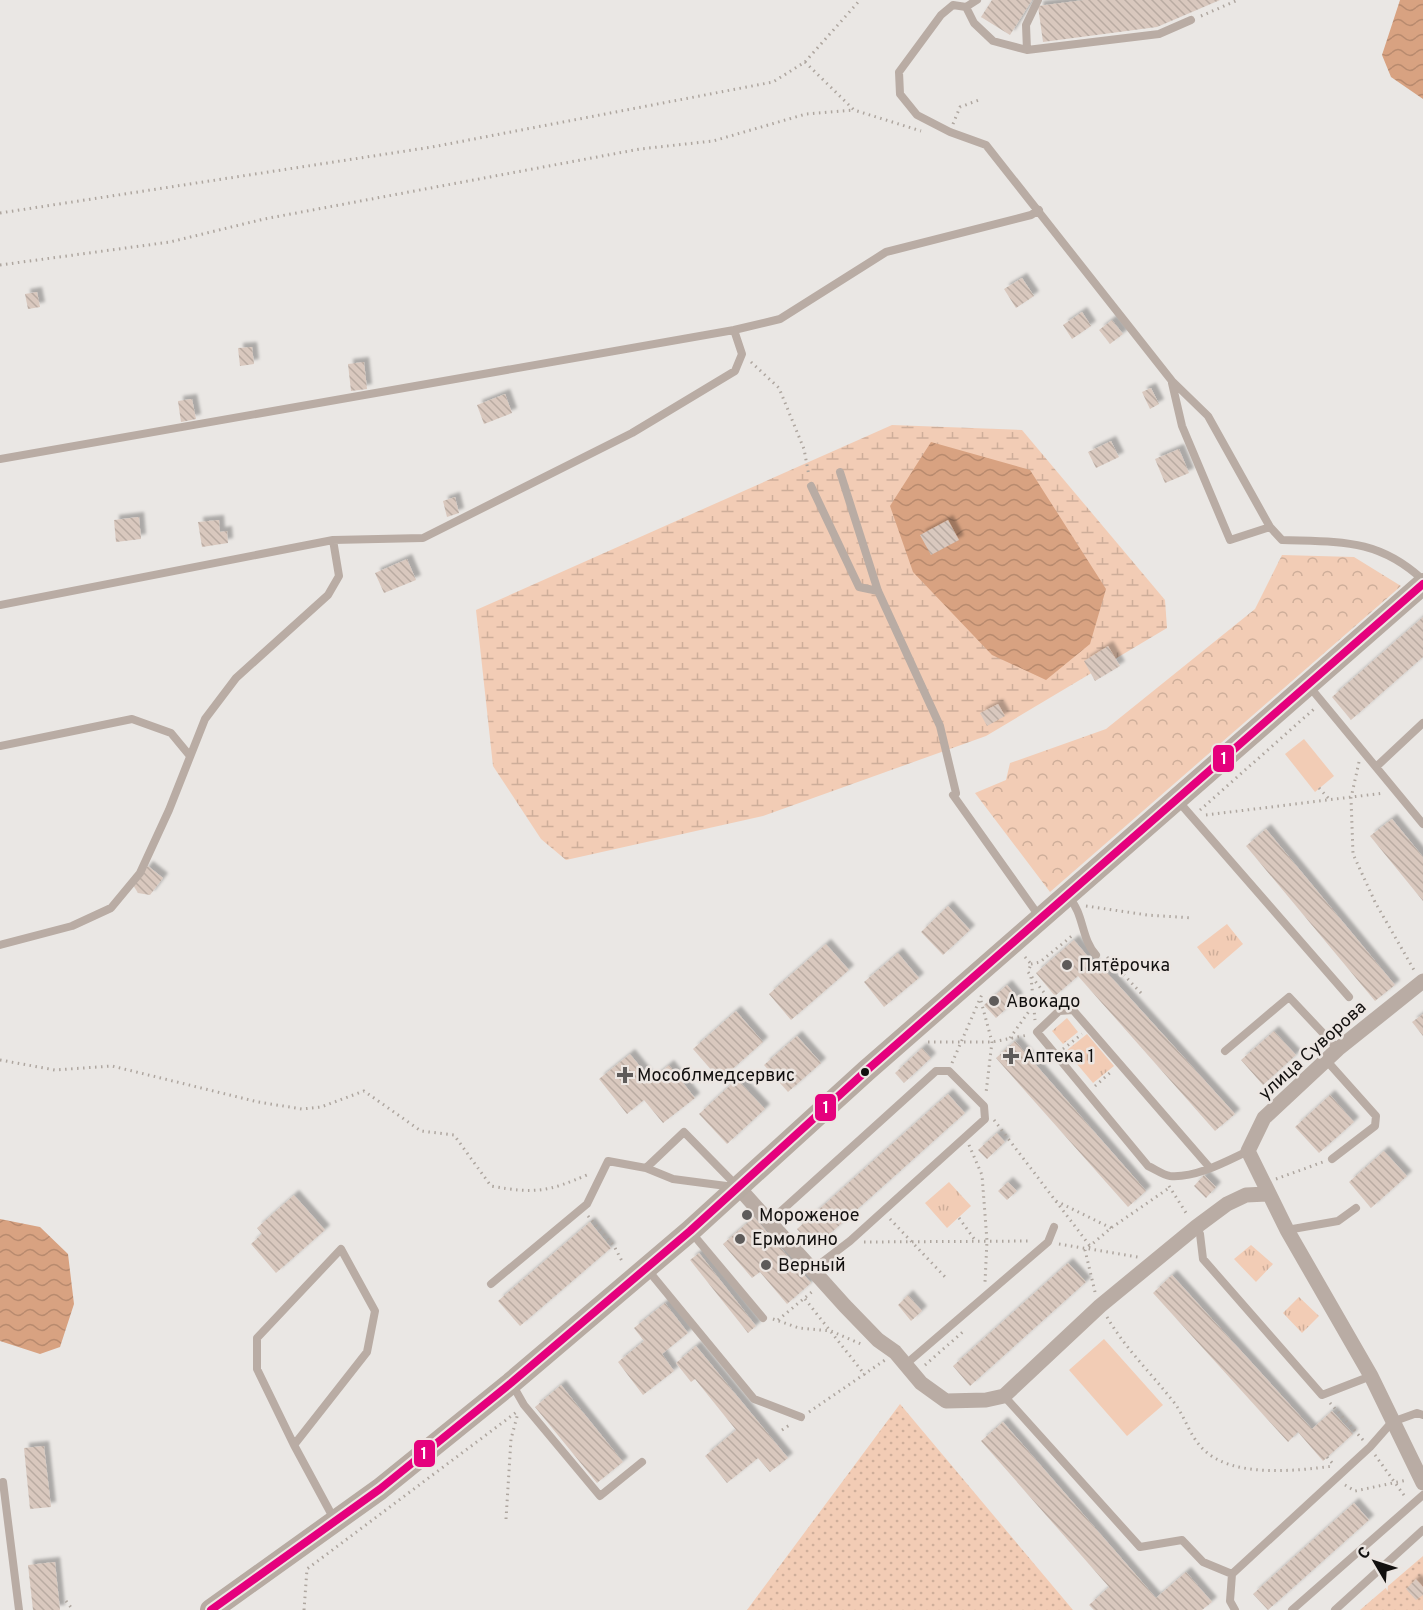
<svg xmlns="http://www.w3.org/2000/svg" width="1423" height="1610" font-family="Overpass,sans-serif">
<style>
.grass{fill:url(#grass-dots)}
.forest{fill:url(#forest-crowns)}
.wetland{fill:url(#wetland-marsh)}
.park{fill:url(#park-tufts)}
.garden{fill:#f2ccb5}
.water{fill:url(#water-waves)}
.building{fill:url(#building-back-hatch);filter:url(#shadow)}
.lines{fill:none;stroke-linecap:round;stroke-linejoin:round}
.path{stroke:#aea69f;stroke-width:3;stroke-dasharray:1.5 4.5;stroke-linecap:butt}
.lane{stroke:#b9aca4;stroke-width:8}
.street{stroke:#b9aca4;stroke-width:15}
.secondary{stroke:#b7aba2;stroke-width:22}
.bus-1-casing{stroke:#ece6e2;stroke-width:12}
.bus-1{stroke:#e5007d;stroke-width:8}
.poi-dot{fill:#5e5b5a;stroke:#ece6e2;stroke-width:2}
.bus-dot{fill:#12100f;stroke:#ece6e2;stroke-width:2}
.labels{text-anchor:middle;stroke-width:5;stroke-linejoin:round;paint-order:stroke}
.poi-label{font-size:18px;fill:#12100f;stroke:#ece6e2;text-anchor:start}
.street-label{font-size:18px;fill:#12100f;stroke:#ece6e2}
.line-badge{stroke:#ece6e2;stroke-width:2}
.badge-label{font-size:16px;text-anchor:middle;font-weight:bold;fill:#fff}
</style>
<defs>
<pattern id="grass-dots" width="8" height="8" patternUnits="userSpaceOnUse" patternTransform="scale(1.5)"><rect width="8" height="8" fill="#f2ccb5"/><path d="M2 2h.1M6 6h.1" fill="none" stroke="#ceae9a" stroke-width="1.8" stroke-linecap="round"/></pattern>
<pattern id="forest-crowns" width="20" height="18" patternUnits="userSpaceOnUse" patternTransform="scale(1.5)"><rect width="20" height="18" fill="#f2ccb5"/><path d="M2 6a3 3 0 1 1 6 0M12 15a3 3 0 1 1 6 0" fill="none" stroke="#ceae9a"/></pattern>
<pattern id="wetland-marsh" width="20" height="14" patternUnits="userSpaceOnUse" patternTransform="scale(1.5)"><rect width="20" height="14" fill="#f2ccb5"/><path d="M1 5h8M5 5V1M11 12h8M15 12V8" fill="none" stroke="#ceae9a"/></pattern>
<pattern id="park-tufts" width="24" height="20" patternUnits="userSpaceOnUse" patternTransform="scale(1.5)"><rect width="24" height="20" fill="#f2ccb5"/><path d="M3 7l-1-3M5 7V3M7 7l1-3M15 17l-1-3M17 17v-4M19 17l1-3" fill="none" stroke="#ceae9a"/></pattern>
<pattern id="water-waves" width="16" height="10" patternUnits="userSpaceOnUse" patternTransform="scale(1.5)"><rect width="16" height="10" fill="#d8a281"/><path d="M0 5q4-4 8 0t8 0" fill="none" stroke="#b88a6e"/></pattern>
<pattern id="building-back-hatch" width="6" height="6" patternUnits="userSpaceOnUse" patternTransform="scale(1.5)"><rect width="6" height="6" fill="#d9c8be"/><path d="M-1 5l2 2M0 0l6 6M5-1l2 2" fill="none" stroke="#b9aba2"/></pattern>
<filter id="shadow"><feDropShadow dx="5" dy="-5" stdDeviation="1.5" flood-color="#0004"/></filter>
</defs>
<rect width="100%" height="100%" fill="#eae7e4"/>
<!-- grass -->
<path class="grass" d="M900 1404 1073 1610H747Z
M1423 1556V1610H1360Z"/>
<!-- forest -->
<path class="forest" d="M1282 555 1354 557 1401 586 1050 892 975 793 1006 780 1010 763 1106 729 1255 609Z"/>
<!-- wetland -->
<path class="wetland" d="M892 425 1022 430 1165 600 1167 628 986 736 763 816 566 860 541 839 493 766 476 610Z"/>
<!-- park -->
<path class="park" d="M1227 924 1243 944 1214 969 1197 947Z
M1067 1018 1078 1032 1063 1044 1052 1031Z
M1087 1034 1114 1066 1093 1083 1066 1051Z
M949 1182 971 1206 947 1228 925 1203Z
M1251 1245 1273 1264 1256 1282 1234 1259Z
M1299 1297 1319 1316 1302 1333 1283 1313Z"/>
<!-- garden -->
<path class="garden" d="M1304 739 1334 776 1315 792 1285 754Z
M1104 1339 1163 1405 1127 1436 1069 1370Z"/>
<!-- water -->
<path class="water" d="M1400 0H1423V99L1391 77 1382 55Z
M931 442 1030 470 1106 589 1090 644 1046 680 992 655 913 572 890 506Z
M0 1219 40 1227 68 1254 74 1304 60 1347 40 1354 0 1341Z"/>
<!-- building -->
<path class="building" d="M992 0H1032L1010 35 981 17Z
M1084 0H1220L1157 27 1043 42 1038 6Z
M1022 278 1034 296 1016 308 1004 289Z
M37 292 40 307 28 309 25 294Z
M1082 312 1091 326 1072 339 1063 325Z
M1112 320 1123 334 1110 344 1099 330Z
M252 347 254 364 240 366 238 348Z
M364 362 367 389 351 391 348 364Z
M1151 388 1159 404 1150 409 1142 392Z
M505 394 512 413 484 424 477 405Z
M192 399 196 419 181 422 178 401Z
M1111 441 1119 457 1096 468 1088 452Z
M1179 449 1189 473 1165 483 1155 459Z
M455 497 459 513 447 517 443 501Z
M139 517 141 539 116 542 114 520Z
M219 520 220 532 227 531 228 543 202 547 198 522Z
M948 520 959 540 931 555 920 535Z
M407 559 416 580 384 593 375 573Z
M1423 617V657L1351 720 1332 697Z
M1108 646 1120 666 1095 681 1084 661Z
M998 704 1005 716 987 726 980 713Z
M1392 819 1423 857V901L1370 836Z
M1266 829 1395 985 1375 1001 1246 846Z
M148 866 163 878 150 895 138 893 133 885Z
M948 906 970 930 943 955 921 932Z
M1074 940 1099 970 1102 967 1235 1114 1215 1131 1078 976 1055 996 1036 973Z
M826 944 849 970 791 1020 769 994Z
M898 953 919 978 884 1007 864 982Z
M1007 985 1018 998 996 1018 984 1005Z
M736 1011 763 1042 720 1080 693 1049Z
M1423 1014V1036L1412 1022Z
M1274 1031 1296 1055 1263 1085 1241 1060Z
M797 1036 821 1063 788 1092 764 1065Z
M1015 1041 1146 1191 1128 1207 996 1058Z
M922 1048 931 1058 904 1083 895 1073Z
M630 1054 651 1080 669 1065 695 1098 663 1123 644 1100 627 1114 599 1079Z
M737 1079 765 1109 727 1144 699 1114Z
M948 1094 965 1113 814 1248 797 1229Z
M1330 1095 1354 1122 1319 1153 1295 1127Z
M997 1133 1005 1142 987 1159 978 1150Z
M1384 1151 1407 1176 1371 1208 1349 1182Z
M1204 1175 1216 1187 1206 1198 1194 1186Z
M1008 1182 1017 1191 1007 1200 998 1191Z
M294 1195 325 1230 276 1273 251 1244 262 1234 257 1228Z
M754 1217 811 1283 787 1304 760 1272 752 1278 723 1244Z
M590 1222 611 1248 520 1326 498 1301Z
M699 1253 756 1326 748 1333 690 1260Z
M1068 1263 1086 1282 970 1386 953 1366Z
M1172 1275 1312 1429 1332 1411 1353 1434 1323 1461 1298 1432 1288 1442 1153 1293Z
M908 1295 922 1311 911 1321 898 1305Z
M665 1303 688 1333 662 1354 674 1371 643 1395 618 1362 644 1341 634 1328Z
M696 1346 788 1458 770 1472 758 1458 727 1483 705 1456 736 1430 695 1379 691 1382 676 1363Z
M561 1385 623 1462 597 1483 535 1407Z
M1003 1422 1156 1598 1186 1572 1212 1602 1202 1610H1094L1089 1605 1109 1587 981 1441Z
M44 1446 51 1507 30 1509 24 1448Z
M1354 1503 1369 1520 1268 1610 1253 1594Z
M55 1562 60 1610H33L28 1565Z
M1416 1579 1423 1587V1595L1416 1600 1406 1589Z"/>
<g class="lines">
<!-- path -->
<path class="path" d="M1201 16 1238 0
M805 62 854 110 921 131
M953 124 960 107 979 100
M0 213 432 147 773 82 805 62 860 0
M0 265 170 242 264 219 640 149 713 141 806 114 854 110
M751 362 779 388 804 449 809 476
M1359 762 1351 798 1353 854 1375 902 1414 970
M1319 788 1331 801
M1200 810 1314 709
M1206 815 1384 793
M1086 906 1147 915 1193 918
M1025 957 1031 964 1028 972 1053 1004
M1107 957 1141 993
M1031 964 1040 962 1073 935
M1031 977 1035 1020
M981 1001 992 1042 986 1093
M1010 1038 1032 1007
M928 1042H992L1028 1035
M1063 1049 1082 1034
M0 1060 55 1070 112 1066 258 1102 302 1109 321 1107 364 1091 421 1131 454 1135 491 1186C535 1194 548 1192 589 1174
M952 1063 983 992
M1095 1086 1112 1071
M994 1120 1090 1246
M969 1145 982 1175 987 1241 985 1282
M1276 1179 1323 1162
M1169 1186 1188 1216
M1056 1201 1111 1228
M588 1216 614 1246 623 1263
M959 1218 975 1240
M890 1219 947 1279
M864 1242 1032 1241
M1059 1244 1138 1257
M1095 1292 1085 1250 1111 1228 1169 1188
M805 1299 865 1375
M1107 1317C1125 1348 1150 1372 1172 1400 1185 1415 1189 1436 1204 1450 1233 1478 1296 1471 1333 1466
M773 1319 799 1328 831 1331 861 1344
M778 1320 813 1291
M925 1365 965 1330
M1330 1403 1363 1440
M809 1412 885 1360
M782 1430 791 1424
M1375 1455 1406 1498
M1327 1457 1334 1465
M1345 1485 1355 1491 1407 1480
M506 1519 511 1439 518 1413
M66 1601 73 1610
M304 1610 307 1569 518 1411"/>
<!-- lane -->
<path class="lane" d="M977 0 966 7 953 5 941 15 899 72 900 94 917 115 950 132 986 145 1172 381 1208 416 1270 527 1282 540C1339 542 1378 538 1423 580
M966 7 974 23 993 41 1027 50 1159 34 1191 20
M1027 50 1026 25 1038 0
M1172 383 1182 426 1230 540 1270 527
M0 459 734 330 780 319 886 252 1031 215 1039 210
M840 472 878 591 940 726 956 793
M811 486 859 587 878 591
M0 605 333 540 423 538 632 433 735 371 742 354 734 330
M1309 686 1423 824
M0 746 132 719 171 733 190 756
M1376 767 1423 723
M953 795 1039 916
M1179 802 1349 997
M1069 898C1084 913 1081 939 1096 955
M0 945 72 926 111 908 140 873 169 810 205 719 236 678 328 595 339 576 333 540
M1225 1051 1289 997 1338 1049
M1326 1060 1376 1116 1375 1126 1332 1159
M646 1168 684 1132 737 1186
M1210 1168 1073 1010 1059 1011 1037 1032 1148 1166C1155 1169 1163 1175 1170 1176 1196 1178 1225 1162 1248 1151
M769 1222 936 1071H949L984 1106 985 1119 850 1241 812 1270
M1196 1227 1200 1234 1203 1259 1322 1395 1371 1376
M1287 1230 1338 1221 1356 1208
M691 1232 763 1318
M647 1269 754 1399 801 1417
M491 1284 587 1204 608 1161 646 1168 673 1179 734 1187
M906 1364 1048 1242 1054 1227
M512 1384 524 1405 600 1496 642 1462
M1004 1396 1140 1547 1182 1540 1203 1562 1232 1574 1370 1447 1392 1422 1417 1413 1423 1415
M294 1445 257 1369V1338L341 1249 375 1311 367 1352 294 1445 334 1519
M3 1482 19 1610
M1232 1574 1230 1601 1235 1610
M1292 1610 1423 1495
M1335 1610 1423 1530"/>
<!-- street -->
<path class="street" d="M1423 981 1338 1049 1264 1118 1248 1151 1287 1230 1371 1376 1423 1483
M738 1187 845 1306 878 1340 895 1352 921 1383 946 1401 986 1400 1004 1396 1100 1306 1196 1227 1227 1204 1246 1195 1267 1194"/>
<!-- secondary -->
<path class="secondary" d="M211 1610 380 1489 511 1383 690 1231 866 1071 1423 584"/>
<defs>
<path id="bus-1" d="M211 1610 380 1489 511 1383 690 1231 866 1071 1423 584"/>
</defs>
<!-- bus-1 casing -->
<use href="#bus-1" class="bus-1-casing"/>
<!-- bus-1 -->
<use href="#bus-1" class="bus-1"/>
</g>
<!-- markers -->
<g class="poi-dot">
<circle cx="1067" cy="965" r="6"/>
<circle cx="994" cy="1001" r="6"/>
<path d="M1008 1047h6v6h6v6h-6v6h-6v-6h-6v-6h6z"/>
<path d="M622 1066h6v6h6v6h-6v6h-6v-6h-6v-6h6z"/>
<circle cx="747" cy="1215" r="6"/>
<circle cx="740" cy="1239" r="6"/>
<circle cx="766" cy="1265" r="6"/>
</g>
<circle class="bus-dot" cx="865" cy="1072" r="5"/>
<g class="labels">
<!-- poi labels -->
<g class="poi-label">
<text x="1079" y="971">Пятёрочка</text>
<text x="1006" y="1007">Авокадо</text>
<text x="1023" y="1062">Аптека 1</text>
<text x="637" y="1081">Мособлмедсервис</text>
<text x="759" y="1221">Мороженое</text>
<text x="752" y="1245">Ермолино</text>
<text x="778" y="1271">Верный</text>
</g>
<!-- street labels -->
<g class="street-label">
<text transform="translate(1312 1050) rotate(-42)" y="6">улица Суворова</text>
</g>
</g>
<g class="line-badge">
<rect x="1212" y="744" width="23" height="29" rx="6" fill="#e5007d"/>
<rect x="814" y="1093" width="23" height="29" rx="6" fill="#e5007d"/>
<rect x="413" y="1439" width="23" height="29" rx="6" fill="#e5007d"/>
</g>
<g class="badge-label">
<text x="1224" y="764">1</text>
<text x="826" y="1113">1</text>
<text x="424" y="1459">1</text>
</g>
<!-- north arrow -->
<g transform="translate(1375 1562) rotate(309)" stroke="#ece6e2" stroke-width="4.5" paint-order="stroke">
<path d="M0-4.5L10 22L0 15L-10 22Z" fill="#12100f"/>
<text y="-9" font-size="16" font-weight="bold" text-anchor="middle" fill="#12100f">С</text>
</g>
</svg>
